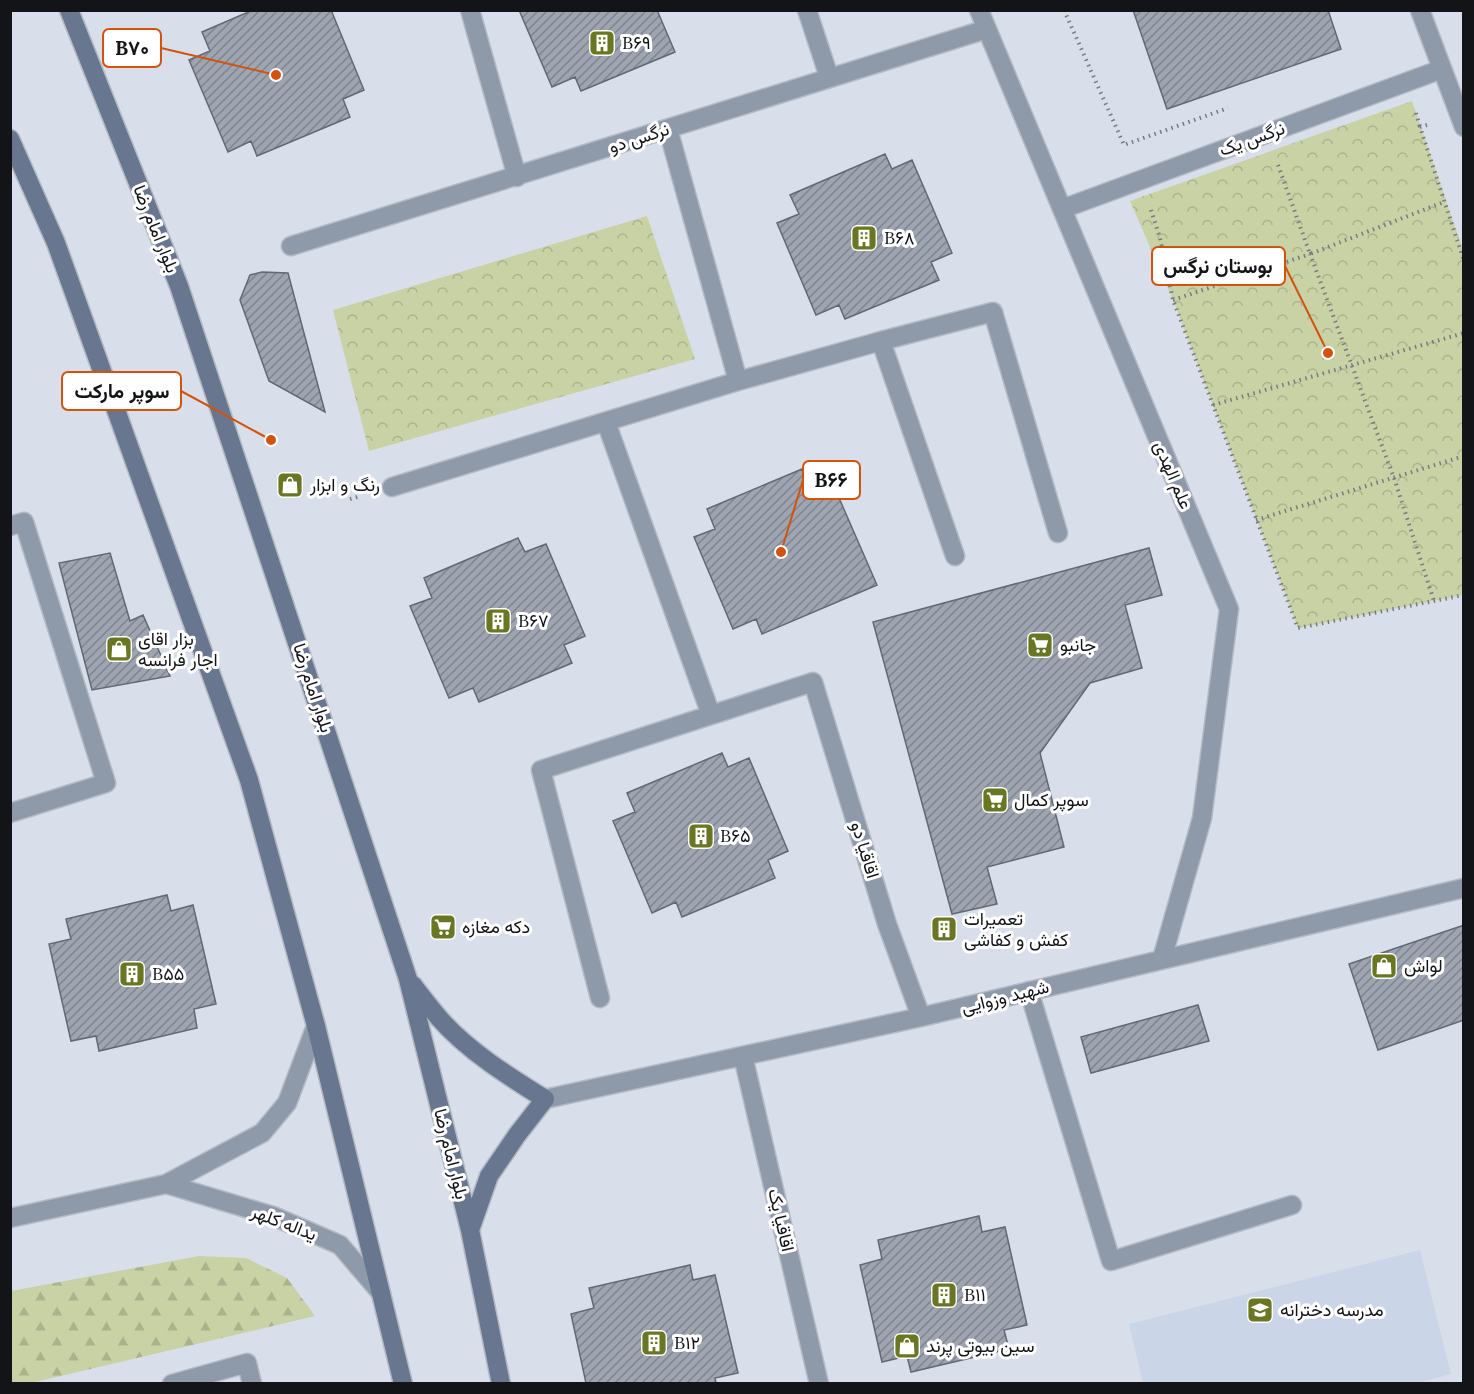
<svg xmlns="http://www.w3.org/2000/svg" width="1474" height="1394" font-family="Lora,Vazirmatn,serif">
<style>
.built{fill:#cad5e7}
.forest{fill:url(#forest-firs)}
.park{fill:url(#park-crowns)}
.building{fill:url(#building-hatch);stroke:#636973;stroke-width:1.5}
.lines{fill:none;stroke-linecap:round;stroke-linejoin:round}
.lane-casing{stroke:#b4bac4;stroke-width:21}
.street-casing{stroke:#b4bac4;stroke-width:21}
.secondary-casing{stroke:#b4bac4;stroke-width:21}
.path{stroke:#767b82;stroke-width:4;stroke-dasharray:1.5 4.5;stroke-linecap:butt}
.lane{stroke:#8e99aa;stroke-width:18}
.street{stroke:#8e99aa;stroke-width:18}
.secondary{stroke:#68778f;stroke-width:18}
.labels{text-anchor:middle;stroke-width:6;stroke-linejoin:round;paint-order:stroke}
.poi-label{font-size:18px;fill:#121418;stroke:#fff;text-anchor:start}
.street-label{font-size:18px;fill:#121418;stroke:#fff}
.leader{fill:none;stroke:#d3520d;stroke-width:2}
.callout-dot{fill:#d3520d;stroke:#fff;stroke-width:2}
.callout{fill:#fff;stroke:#d3520d;stroke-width:2}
.callout-label{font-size:20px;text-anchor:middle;font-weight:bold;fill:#121418}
</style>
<defs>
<pattern id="forest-firs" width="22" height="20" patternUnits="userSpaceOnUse" patternTransform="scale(1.5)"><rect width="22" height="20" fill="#c8d2a5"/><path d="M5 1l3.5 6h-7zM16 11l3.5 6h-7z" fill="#abb38d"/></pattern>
<pattern id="park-crowns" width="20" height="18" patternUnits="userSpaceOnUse" patternTransform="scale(1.5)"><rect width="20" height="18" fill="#c8d2a5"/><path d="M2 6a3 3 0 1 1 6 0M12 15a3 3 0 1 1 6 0" fill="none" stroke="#abb38d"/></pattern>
<pattern id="building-hatch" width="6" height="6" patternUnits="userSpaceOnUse" patternTransform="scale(1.5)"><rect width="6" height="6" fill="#9ea5b0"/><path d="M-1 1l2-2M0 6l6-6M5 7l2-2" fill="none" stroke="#7f858e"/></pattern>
</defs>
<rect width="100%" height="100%" fill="#d8dfea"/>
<!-- built -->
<path class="built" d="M1420 1250 1451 1374 1413 1384 1143 1383 1129 1324Z"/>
<!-- forest -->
<path class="forest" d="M199 1256 246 1258 287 1278 315 1316 31 1383H11V1291Z"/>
<!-- park -->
<path class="park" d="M1412 101 1463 250V595L1298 628 1173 300 1130 201Z
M647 216 695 359 369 451 333 310Z"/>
<!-- building -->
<path class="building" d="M253 10H331L364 90 343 99 350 117 257 156 251 141 228 152 189 60 210 51 202 32Z
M519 10H657L675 52 581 91 575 77 552 87Z
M1133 10H1328L1341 49 1167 109Z
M885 154 892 169 912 160 952 253 931 262 939 280 845 319 839 305 816 315 777 223 799 214 790 195Z
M262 272 288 273 325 412 269 381 240 300 250 275Z
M802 469 809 484 829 475 877 585 762 634 756 619 733 629 694 537 715 529 707 509Z
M518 538 525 552 546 544 585 636 564 645 572 663 479 702 473 688 449 698 410 606 432 598 424 578Z
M1149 548 1162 595 1125 605 1142 668 1090 683 1040 753 1064 847 987 867 997 904 952 914 873 622Z
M110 553 130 621 143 615 170 676 92 690 59 563Z
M722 753 728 767 749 758 788 851 768 860 775 878 682 917 676 902 652 913 613 821 635 812 627 793Z
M167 895 171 911 193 905 216 1004 194 1009 197 1028 99 1051 96 1036 71 1041 49 944 71 939 66 919Z
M1464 925V1020L1378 1050 1349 964Z
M1198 1005 1209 1041 1091 1073 1081 1037Z
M979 1216 982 1232 1005 1227 1027 1325 1004 1330 1009 1349 911 1372 907 1356 882 1362 860 1265 882 1259 878 1240Z
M690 1265 693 1280 715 1275 738 1373 715 1378 716 1383H586L571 1314 594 1308 589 1288Z"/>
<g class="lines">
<defs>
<path id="lane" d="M1029 991 1111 1261 1292 1205"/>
<path id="street" d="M470 10 517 177
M807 10 829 77
M979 10 1229 609 1202 818 1162 959
M1420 10 1464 127
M668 129 738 381
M1062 209 1442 69
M291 246 987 29
M881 341 993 312 1058 533
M606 422 711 715
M392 487 738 381 881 341 955 556
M10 526 24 522 106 783 10 813
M600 998 541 770 813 682 887 924 921 1017
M743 1056 819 1384
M545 1099 921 1017 1464 888
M166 1184 273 1216 340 1245 381 1293
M10 1218 166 1184 262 1133 287 1103 316 1026
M172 1384 247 1363 252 1384"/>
<path id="secondary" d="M69 10 179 286 408 979 470 1230 501 1384
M10 139 56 243 249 780 316 1026 403 1384
M413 985C421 996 430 1007 439 1018 468 1051 508 1076 545 1099L517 1135 489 1176 470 1230"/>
</defs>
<!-- lane casing -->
<use href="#lane" class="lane-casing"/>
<!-- street casing -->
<use href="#street" class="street-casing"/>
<!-- secondary casing -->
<use href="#secondary" class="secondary-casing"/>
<!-- path -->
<path class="path" d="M1064 10 1124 145 1228 108
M1416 113 1420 127
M1427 125 1420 127 1464 261
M1278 165 1310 254 1444 202
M1151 210 1160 238 1173 300 1298 628 1464 595
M1173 300 1310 254 1394 478 1434 601
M1213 405 1464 333
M350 499 361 496
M1256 520 1464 456"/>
<!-- lane -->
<use href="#lane" class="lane"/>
<!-- street -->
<use href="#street" class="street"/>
<!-- secondary -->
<use href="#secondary" class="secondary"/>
</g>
<!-- icons -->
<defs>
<symbol id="building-square" viewBox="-11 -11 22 22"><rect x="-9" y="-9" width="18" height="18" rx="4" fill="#697622" stroke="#fff"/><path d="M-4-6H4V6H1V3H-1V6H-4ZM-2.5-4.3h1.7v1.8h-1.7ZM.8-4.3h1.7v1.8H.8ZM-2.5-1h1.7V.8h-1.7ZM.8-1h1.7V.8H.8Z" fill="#fff"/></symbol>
<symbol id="shop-square" viewBox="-11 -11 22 22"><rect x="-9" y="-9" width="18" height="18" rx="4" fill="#697622" stroke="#fff"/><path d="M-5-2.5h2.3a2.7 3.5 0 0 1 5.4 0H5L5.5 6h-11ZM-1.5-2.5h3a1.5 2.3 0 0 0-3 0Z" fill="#fff"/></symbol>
<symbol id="supermarket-square" viewBox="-11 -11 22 22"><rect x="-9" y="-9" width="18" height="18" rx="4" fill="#697622" stroke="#fff"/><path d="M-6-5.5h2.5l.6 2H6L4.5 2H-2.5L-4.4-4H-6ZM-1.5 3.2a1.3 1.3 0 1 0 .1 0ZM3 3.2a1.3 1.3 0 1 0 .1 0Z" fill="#fff"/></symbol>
<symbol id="school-square" viewBox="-11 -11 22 22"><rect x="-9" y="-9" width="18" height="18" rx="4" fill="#697622" stroke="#fff"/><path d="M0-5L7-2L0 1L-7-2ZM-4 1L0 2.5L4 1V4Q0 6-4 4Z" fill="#fff"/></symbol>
</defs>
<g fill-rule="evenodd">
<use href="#building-square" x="587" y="28" width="30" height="30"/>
<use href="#building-square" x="849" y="223" width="30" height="30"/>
<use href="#shop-square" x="275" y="470" width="30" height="30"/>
<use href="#building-square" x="483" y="606" width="30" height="30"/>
<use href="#supermarket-square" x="1025" y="630" width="30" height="30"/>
<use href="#shop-square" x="104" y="634" width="30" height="30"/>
<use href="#supermarket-square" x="980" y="785" width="30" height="30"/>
<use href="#building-square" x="686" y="821" width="30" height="30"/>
<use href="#supermarket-square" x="428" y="912" width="30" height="30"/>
<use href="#building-square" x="929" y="914" width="30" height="30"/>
<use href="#shop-square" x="1369" y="951" width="30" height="30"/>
<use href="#building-square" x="117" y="959" width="30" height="30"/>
<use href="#building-square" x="929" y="1280" width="30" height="30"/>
<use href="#school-square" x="1245" y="1295" width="30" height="30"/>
<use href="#building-square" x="639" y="1328" width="30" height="30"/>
<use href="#shop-square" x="892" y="1331" width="30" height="30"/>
</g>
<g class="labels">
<!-- poi labels -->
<g class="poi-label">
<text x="622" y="49">B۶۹</text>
<text x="884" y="244">B۶۸</text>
<text x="310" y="491">رنگ و ابزار</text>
<text x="518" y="627">B۶۷</text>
<text x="138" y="645">بزار اقای<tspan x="138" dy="21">اجار فرانسه</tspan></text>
<text x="1060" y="651">جانبو</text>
<text x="1014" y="806">سوپر کمال</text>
<text x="720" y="842">B۶۵</text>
<text x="964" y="925">تعمیرات<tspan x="964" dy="21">کفش و کفاشی</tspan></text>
<text x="462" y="933">دکه مغازه</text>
<text x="1404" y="972">لواش</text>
<text x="152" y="980">B۵۵</text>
<text x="964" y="1301">B۱۱</text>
<text x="1280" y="1316">مدرسه دخترانه</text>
<text x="674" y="1349">B۱۲</text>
<text x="926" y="1352">سین بیوتی پرند</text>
</g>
<!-- street labels -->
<g class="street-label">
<text transform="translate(639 138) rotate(-18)" y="6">نرگس دو</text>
<text transform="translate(1252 139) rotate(-20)" y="6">نرگس یک</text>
<text transform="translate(156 229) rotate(68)" y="6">بلوار امام رضا</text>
<text transform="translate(1173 475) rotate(67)" y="6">علم الهدی</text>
<text transform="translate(313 688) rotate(72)" y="6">بلوار امام رضا</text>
<text transform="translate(865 850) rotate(73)" y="6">اقاقیا دو</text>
<text transform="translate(1005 997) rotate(-14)" y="6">شهید وزوایی</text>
<text transform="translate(451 1154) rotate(76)" y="6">بلوار امام رضا</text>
<text transform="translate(781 1220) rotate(77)" y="6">اقاقیا یک</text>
<text transform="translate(284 1223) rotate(21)" y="6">یداله کلهر</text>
</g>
</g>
<!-- callouts -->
<path class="leader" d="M276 75L161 48M1328 353L1285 266M271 440L181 391M781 552L803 480"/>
<g class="callout-dot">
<circle cx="276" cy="75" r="6"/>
<circle cx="1328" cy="353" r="6"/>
<circle cx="271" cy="440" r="6"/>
<circle cx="781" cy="552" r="6"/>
</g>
<g class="callout">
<rect x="103" y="29" width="58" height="38" rx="6"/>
<rect x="1152" y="247" width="133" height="38" rx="6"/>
<rect x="62" y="372" width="119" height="38" rx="6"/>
<rect x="803" y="461" width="57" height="38" rx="6"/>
</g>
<g class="callout-label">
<text x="132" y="55">B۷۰</text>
<text x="1218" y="273">بوستان نرگس</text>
<text x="122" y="398">سوپر مارکت</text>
<text x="831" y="487">B۶۶</text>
</g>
<!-- border -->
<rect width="1474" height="1394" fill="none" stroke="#121418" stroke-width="24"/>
</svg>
